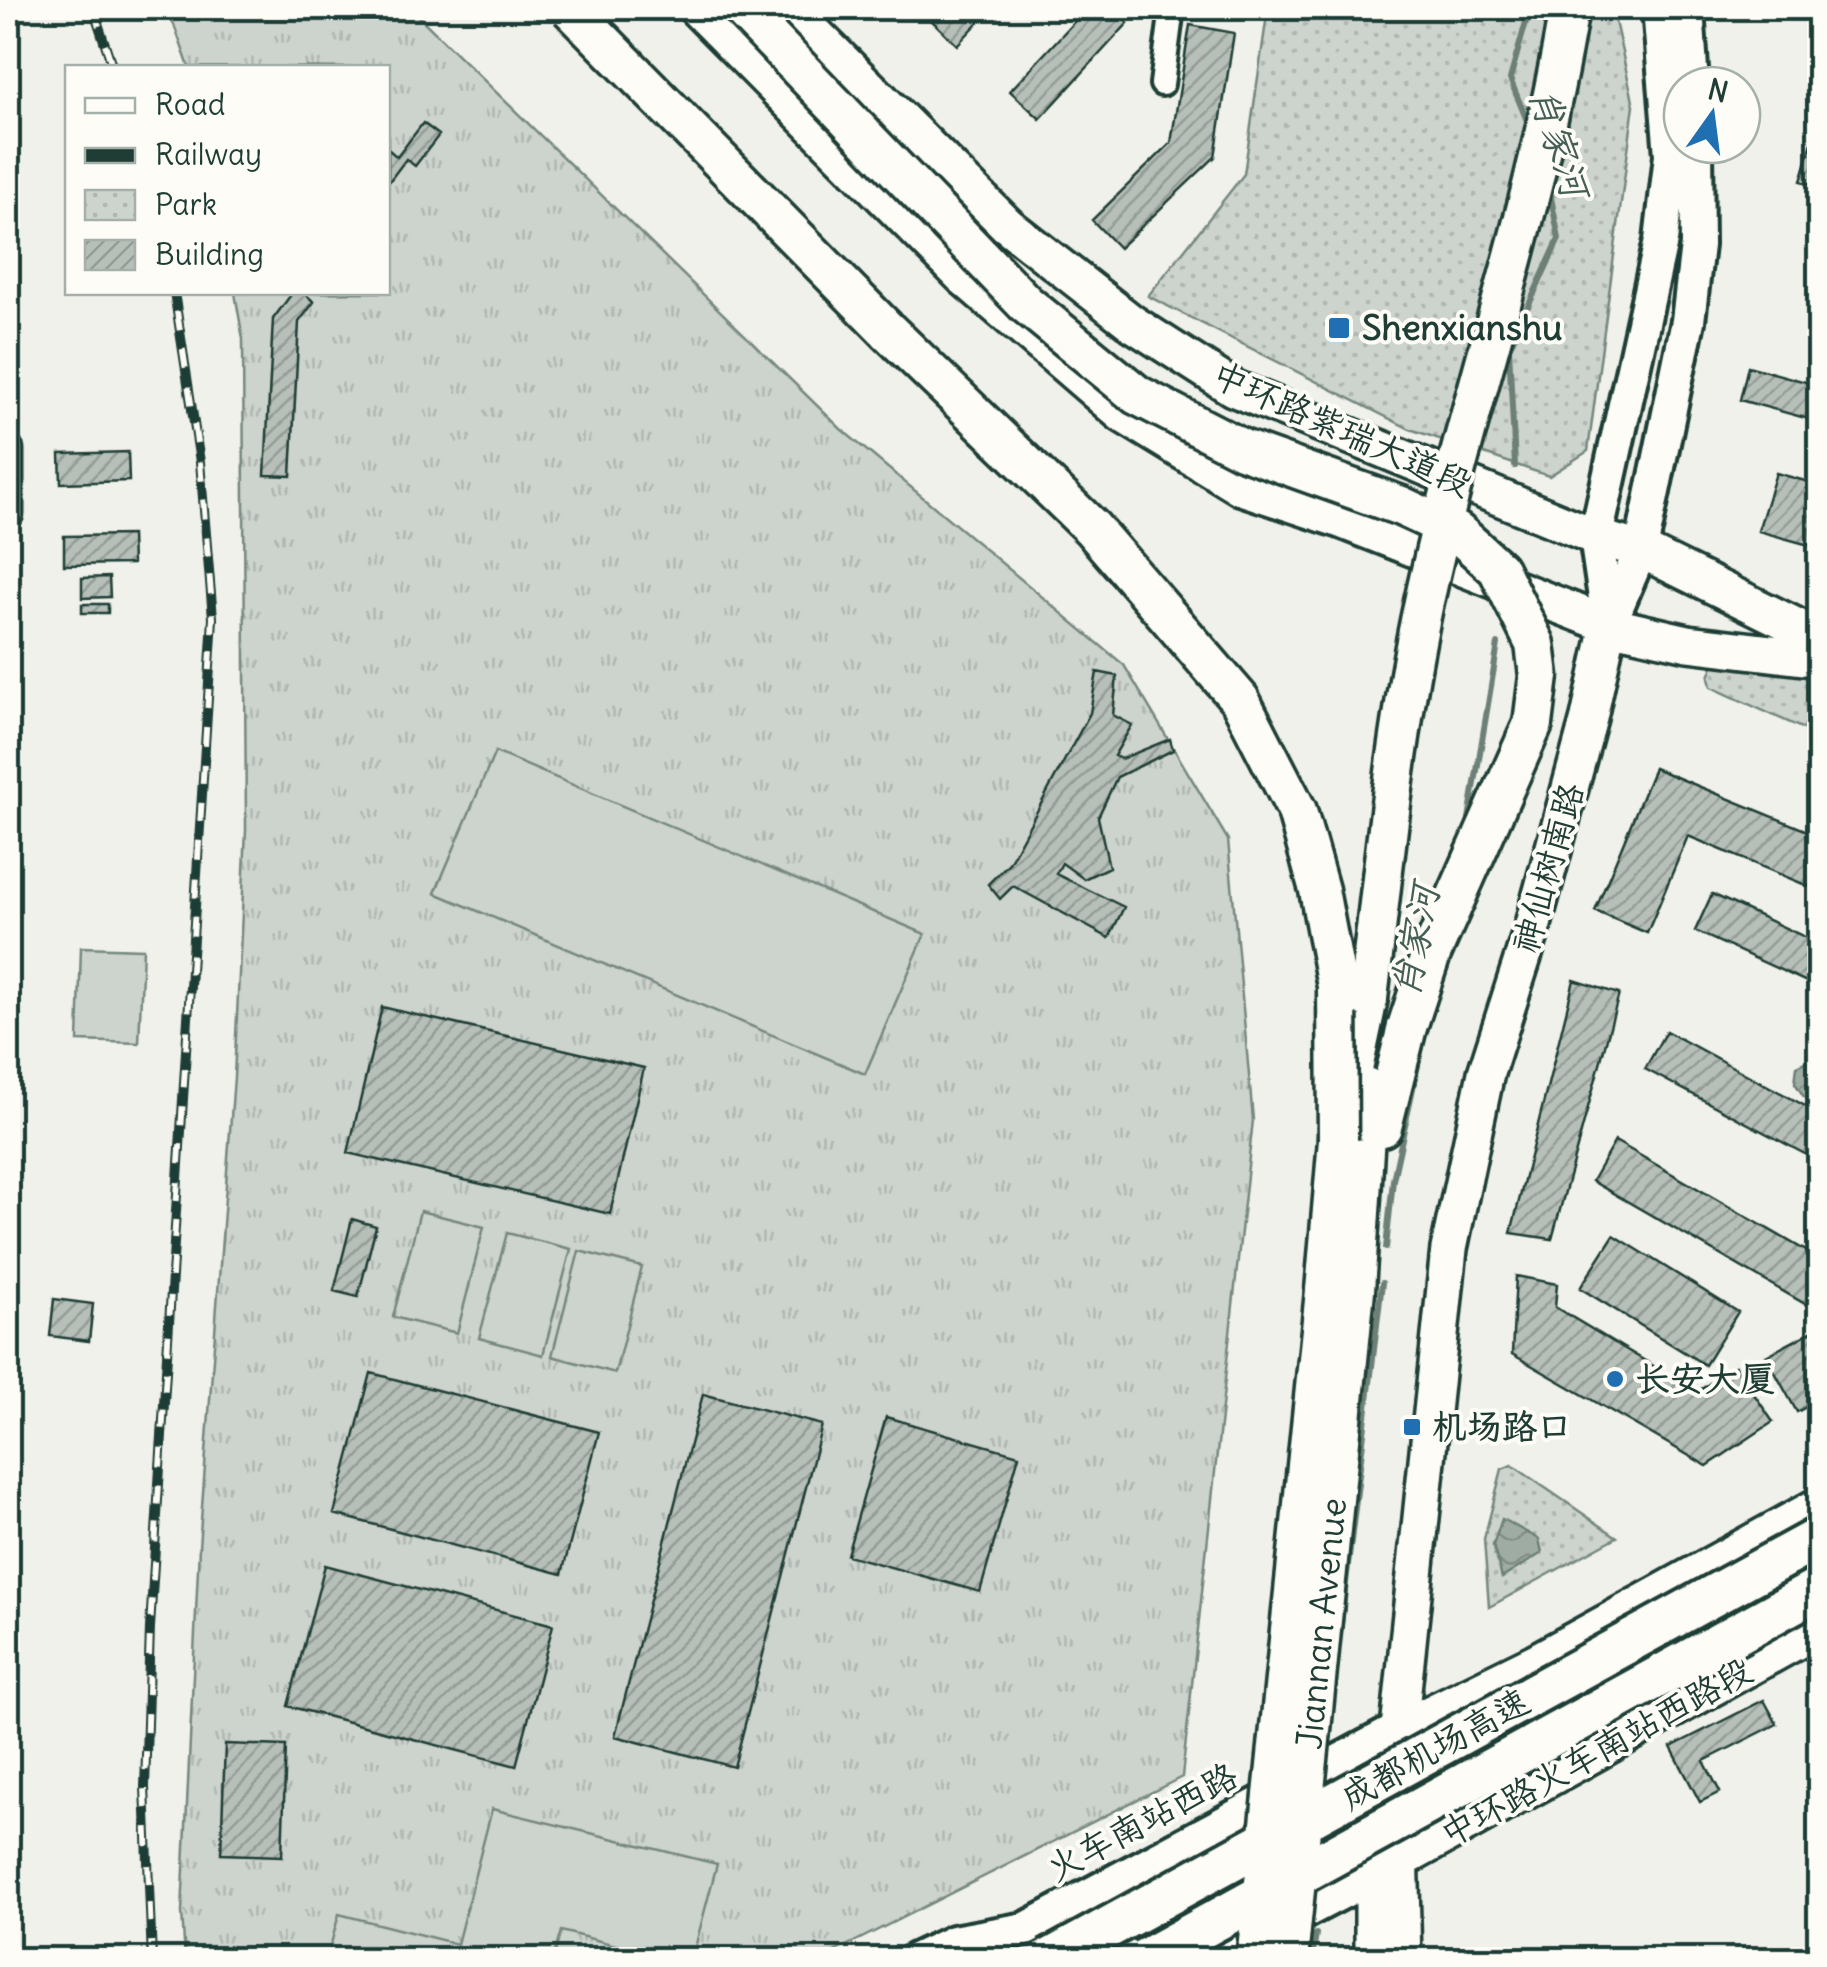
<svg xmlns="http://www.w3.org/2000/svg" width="1827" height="1967" font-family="Delius,'LXGW WenKai TC',sans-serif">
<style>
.grass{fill:url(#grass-tufts);stroke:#768880;stroke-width:2.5}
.park{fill:url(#park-dots);stroke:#768880;stroke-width:2.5}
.pitch{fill:#cdd3cd;stroke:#768880;stroke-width:2.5}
.water{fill:url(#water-waves);stroke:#6c8077;stroke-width:2.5}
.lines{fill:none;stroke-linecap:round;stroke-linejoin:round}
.stream{stroke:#6c8077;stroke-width:6}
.building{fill:url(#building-hatch);stroke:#1f3d34;stroke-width:2.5}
.minor-casing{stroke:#1f3d34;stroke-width:30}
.tertiary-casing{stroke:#1f3d34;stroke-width:35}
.secondary-casing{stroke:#1f3d34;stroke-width:40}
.primary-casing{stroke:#1f3d34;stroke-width:42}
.trunk-casing{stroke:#1f3d34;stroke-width:45}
.minor{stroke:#fdfcf7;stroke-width:22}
.tertiary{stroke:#fdfcf7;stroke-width:28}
.secondary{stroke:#fdfcf7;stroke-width:32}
.primary{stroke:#fdfcf7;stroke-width:35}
.trunk{stroke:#fdfcf7;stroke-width:38}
.rail-casing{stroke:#1f3d34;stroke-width:10}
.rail{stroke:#fdfcf7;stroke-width:6;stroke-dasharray:19;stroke-linecap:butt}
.trunk-bridge-casing{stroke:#1f3d34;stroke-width:45;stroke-linecap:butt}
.motorway-bridge-casing{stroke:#1f3d34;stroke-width:48;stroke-linecap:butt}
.trunk-bridge{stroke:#fdfcf7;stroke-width:38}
.motorway-bridge{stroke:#fdfcf7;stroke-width:40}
.poi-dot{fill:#1f6fb2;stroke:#fdfcf7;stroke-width:4}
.labels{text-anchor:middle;stroke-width:8;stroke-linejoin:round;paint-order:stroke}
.poi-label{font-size:35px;font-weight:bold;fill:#1f3d34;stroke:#fdfcf7;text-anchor:start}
.street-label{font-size:35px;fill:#1f3d34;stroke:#fdfcf7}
.water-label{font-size:38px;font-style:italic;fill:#455e56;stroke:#fdfcf7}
</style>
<defs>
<pattern id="grass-tufts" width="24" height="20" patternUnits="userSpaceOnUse" patternTransform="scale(2.5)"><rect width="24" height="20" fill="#cdd3cd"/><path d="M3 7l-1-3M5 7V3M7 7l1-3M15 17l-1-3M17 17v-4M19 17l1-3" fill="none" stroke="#b0b6b1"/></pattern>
<pattern id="park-dots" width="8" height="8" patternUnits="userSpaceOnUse" patternTransform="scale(2.5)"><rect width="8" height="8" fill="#cdd3cd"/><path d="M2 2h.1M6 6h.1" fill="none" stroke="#b0b6b1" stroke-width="1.8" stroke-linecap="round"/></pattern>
<pattern id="water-waves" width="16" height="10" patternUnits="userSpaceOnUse" patternTransform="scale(2.5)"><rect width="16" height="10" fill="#9faca4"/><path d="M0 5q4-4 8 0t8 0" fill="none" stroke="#818d86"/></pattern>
<pattern id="building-hatch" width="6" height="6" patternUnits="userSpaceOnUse" patternTransform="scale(2.5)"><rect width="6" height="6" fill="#b6bfb8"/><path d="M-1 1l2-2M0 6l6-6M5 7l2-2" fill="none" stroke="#939c96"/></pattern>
</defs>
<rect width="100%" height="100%" fill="#f0f1eb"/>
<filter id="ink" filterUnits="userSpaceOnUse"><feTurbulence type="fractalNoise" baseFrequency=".01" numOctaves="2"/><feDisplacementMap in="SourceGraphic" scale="20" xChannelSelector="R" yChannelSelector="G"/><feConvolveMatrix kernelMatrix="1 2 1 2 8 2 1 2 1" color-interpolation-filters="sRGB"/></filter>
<g filter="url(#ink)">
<!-- grass -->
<path class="grass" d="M168 8H410L841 429 1124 665 1228 840 1253 1120 1182 1777 820 1959H185L182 1912 199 1547 234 1077 246 830 243 339 235 293 388 292V68L189 67Z"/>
<!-- park -->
<path class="park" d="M1268 8H1612L1634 105 1588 451 1549 476 1410 429 1148 296 1244 174Z
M1719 649 1819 677V736L1711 687 1709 677Z
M1512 1465 1617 1537 1489 1607 1484 1539 1502 1469Z"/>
<!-- pitch -->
<path class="pitch" d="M495 752 925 934 865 1074 435 893Z
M81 947 143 949 139 1043 78 1041Z
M420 1211 484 1227 457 1333 393 1317Z
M507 1233 571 1249 543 1355 479 1338Z
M579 1251 642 1267 615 1373 552 1356Z
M492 1809 717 1864 692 1959H670L561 1931 553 1959H327L339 1914 457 1944Z"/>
<!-- water -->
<path class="water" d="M1810 1060 1819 1063V1097L1814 1100 1804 1097 1795 1083 1797 1066Z
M1502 1519 1539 1539 1542 1553 1502 1578 1493 1545Z"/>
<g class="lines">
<!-- stream -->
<path class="stream" d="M1530 128 1510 79 1526 22 1535 8
M1515 466 1509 348 1559 239 1549 187
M1467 831 1498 644
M1386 1248 1393 1180 1427 1024
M1333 1657 1338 1649 1382 1283
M1312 1960 1316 1934"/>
</g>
<!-- building -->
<path class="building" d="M937 8H992L957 45 928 17Z
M1087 8H1111L1128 23 1040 119 1010 91Z
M1190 25 1234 33 1215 157 1119 248 1092 220 1171 143Z
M1820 45V84L1810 82Z
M423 123 439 135 415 166 406 159 388 183V149L397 157Z
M1813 139 1820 141V186L1801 181Z
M293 292H303L314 302 299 322 291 476 265 475 273 319Z
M1748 366 1820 386V422L1740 400Z
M128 452 129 481 61 483 60 454Z
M1776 473 1820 485V548L1758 531Z
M131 535 132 564 64 565V536Z
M109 577 110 597 82 598V578Z
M82 604H108V613H82Z
M1097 672 1117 676 1113 715 1132 725 1114 756 1121 759 1170 739 1173 750 1117 777 1098 817 1109 867 1084 879 1062 863 1056 874 1124 907 1109 938 1013 886 1000 899 988 884 1009 863 1090 713Z
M1654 768 1820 836V891L1688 836 1647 933 1595 911Z
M1712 894 1820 944V988L1695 931Z
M1574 980 1619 994 1552 1239 1511 1233Z
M382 1007 644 1068 610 1214 348 1153Z
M1666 1031 1820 1114V1162L1645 1069Z
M1615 1141 1820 1259 1819 1312 1592 1181Z
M352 1219 376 1226 358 1297 334 1291Z
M1614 1235 1738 1312 1705 1365 1580 1288Z
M1516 1276 1557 1284 1555 1307 1697 1392 1735 1366 1773 1422 1707 1466 1512 1354Z
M54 1299 93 1304 89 1341 50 1336Z
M1820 1327V1399L1797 1412 1766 1356Z
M371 1373 599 1432 562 1574 334 1514Z
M703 1394 822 1425 734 1767 615 1736Z
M886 1417 1019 1455 980 1592 847 1555Z
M325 1565 553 1625 516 1766 288 1706Z
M1764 1700 1777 1724 1704 1761 1720 1792 1700 1802 1671 1747Z
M225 1744 286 1746 282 1856 221 1854Z"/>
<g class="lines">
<defs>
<path id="minor" d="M1162 84 1172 8"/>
<path id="tertiary" d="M8 450V514"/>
<path id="secondary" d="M1687 8 1692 85
M1609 625 1596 537 1661 241 1671 155 1659 8
M1609 625 1641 550 1688 321 1697 245 1696 145
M915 1960 953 1942 1026 1929 1399 1729
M1212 1960 1373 1876"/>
<path id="primary" d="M696 8 962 276 1122 414 1241 487 1338 519 1609 625 1688 643 1820 659
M789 8 1007 225 1132 323 1233 388 1596 537 1641 550 1820 638
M1399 1729 1535 1662 1820 1505
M1400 1845 1403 1960
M1373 1876 1820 1628
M1373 1960V1876L1399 1729 1449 1249 1486 1073 1531 932 1589 718 1609 625"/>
<path id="trunk" d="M1382 1127 1407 1027
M1355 1290 1368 1088
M1325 1291 1338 1140 1368 998"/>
</defs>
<!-- minor casing -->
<use href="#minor" class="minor-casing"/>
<!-- tertiary casing -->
<use href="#tertiary" class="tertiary-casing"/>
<!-- secondary casing -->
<use href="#secondary" class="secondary-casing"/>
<!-- primary casing -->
<use href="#primary" class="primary-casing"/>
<!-- trunk casing -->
<use href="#trunk" class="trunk-casing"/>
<!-- minor -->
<use href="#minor" class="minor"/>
<!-- tertiary -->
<use href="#tertiary" class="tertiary"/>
<!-- secondary -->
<use href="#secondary" class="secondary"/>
<!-- primary -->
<use href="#primary" class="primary"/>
<!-- trunk -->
<use href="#trunk" class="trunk"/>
<defs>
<path id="rail" d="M93 8 113 68
M152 1960 145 1787 150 1628 213 618 200 462 174 292"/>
</defs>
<!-- rail casing -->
<use href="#rail" class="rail-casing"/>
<!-- rail -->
<use href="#rail" class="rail"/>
<defs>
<g id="trunk-bridge">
<path d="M570 8 888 331 1092 528 1240 700 1297 811 1319 890 1337 986 1338 1140"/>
<path d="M741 8 1026 304 1137 395 1242 449 1401 506 1457 532 1498 569 1535 644 1539 676 1533 724 1431 954 1407 1027"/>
<path d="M1368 998C1384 866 1396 732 1424 602 1467 402 1537 209 1569 8"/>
<path d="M1256 1960 1325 1291"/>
<path id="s1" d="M1288 1960 1355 1290"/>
</g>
<path id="motorway-bridge" d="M1049 1960 1820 1537
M1144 1960 1820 1588"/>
</defs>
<!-- trunk-bridge casing -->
<use href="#trunk-bridge" class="trunk-bridge-casing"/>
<!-- motorway-bridge casing -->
<use href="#motorway-bridge" class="motorway-bridge-casing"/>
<!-- trunk-bridge -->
<use href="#trunk-bridge" class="trunk-bridge"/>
<!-- motorway-bridge -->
<use href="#motorway-bridge" class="motorway-bridge"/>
</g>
</g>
<!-- markers -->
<g class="poi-dot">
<rect x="1327" y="316" width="24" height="24" rx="5"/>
<circle cx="1615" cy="1379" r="10"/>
<rect x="1402" y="1417" width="20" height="20" rx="5"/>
</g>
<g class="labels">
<!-- poi labels -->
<g class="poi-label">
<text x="1362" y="340">Shenxianshu</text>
<text x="1635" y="1391">长安大厦</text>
<text x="1432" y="1439">机场路口</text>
</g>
<!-- street labels -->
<g class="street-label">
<text transform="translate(1342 429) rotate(24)" y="12">中环路紫瑞大道段</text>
<text transform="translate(1548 868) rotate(-74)" y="12">神仙树南路</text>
<text dy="12" stroke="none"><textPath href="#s1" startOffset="338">Jiannan Avenue</textPath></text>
<text transform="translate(1435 1749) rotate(-29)" y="12">成都机场高速</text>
<text transform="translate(1596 1752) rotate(-29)" y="12">中环路火车南站西路段</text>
<text transform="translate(1142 1822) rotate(-28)" y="12">火车南站西路</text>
</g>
<!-- water labels -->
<g class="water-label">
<text transform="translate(1559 142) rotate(72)" y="13">肖家河</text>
<text transform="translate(1415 941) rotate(-79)" y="13">肖家河</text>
</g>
</g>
<!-- margin -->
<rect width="1827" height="1967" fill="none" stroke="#fdfcf7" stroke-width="40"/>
<rect x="20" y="20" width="1787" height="1927" fill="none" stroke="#1f3d34" stroke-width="4" filter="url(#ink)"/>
<!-- legend -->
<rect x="65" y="65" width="325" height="230" fill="#fdfcf7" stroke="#a4b0a9" stroke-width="2.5"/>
<rect x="85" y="98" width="50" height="15" fill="#fdfcf7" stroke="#a4b0a9" stroke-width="2.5"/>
<text x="155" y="115" font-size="30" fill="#1f3d34">Road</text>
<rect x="85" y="148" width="50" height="15" fill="#1f3d34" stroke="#a4b0a9" stroke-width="2.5"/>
<text x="155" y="165" font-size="30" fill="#1f3d34">Railway</text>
<rect x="85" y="190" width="50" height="30" fill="url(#park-dots)" stroke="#a4b0a9" stroke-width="2.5"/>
<text x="155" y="215" font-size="30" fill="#1f3d34">Park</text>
<rect x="85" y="240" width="50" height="30" fill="url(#building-hatch)" stroke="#a4b0a9" stroke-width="2.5"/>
<text x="155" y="265" font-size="30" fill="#1f3d34">Building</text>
<!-- north arrow -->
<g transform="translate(1712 115) rotate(14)"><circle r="48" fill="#fdfcf7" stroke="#a4b0a9" stroke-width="2.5"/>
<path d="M0-8L18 38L0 25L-18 38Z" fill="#1f6fb2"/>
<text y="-15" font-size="28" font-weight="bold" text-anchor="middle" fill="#1f3d34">N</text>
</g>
</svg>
